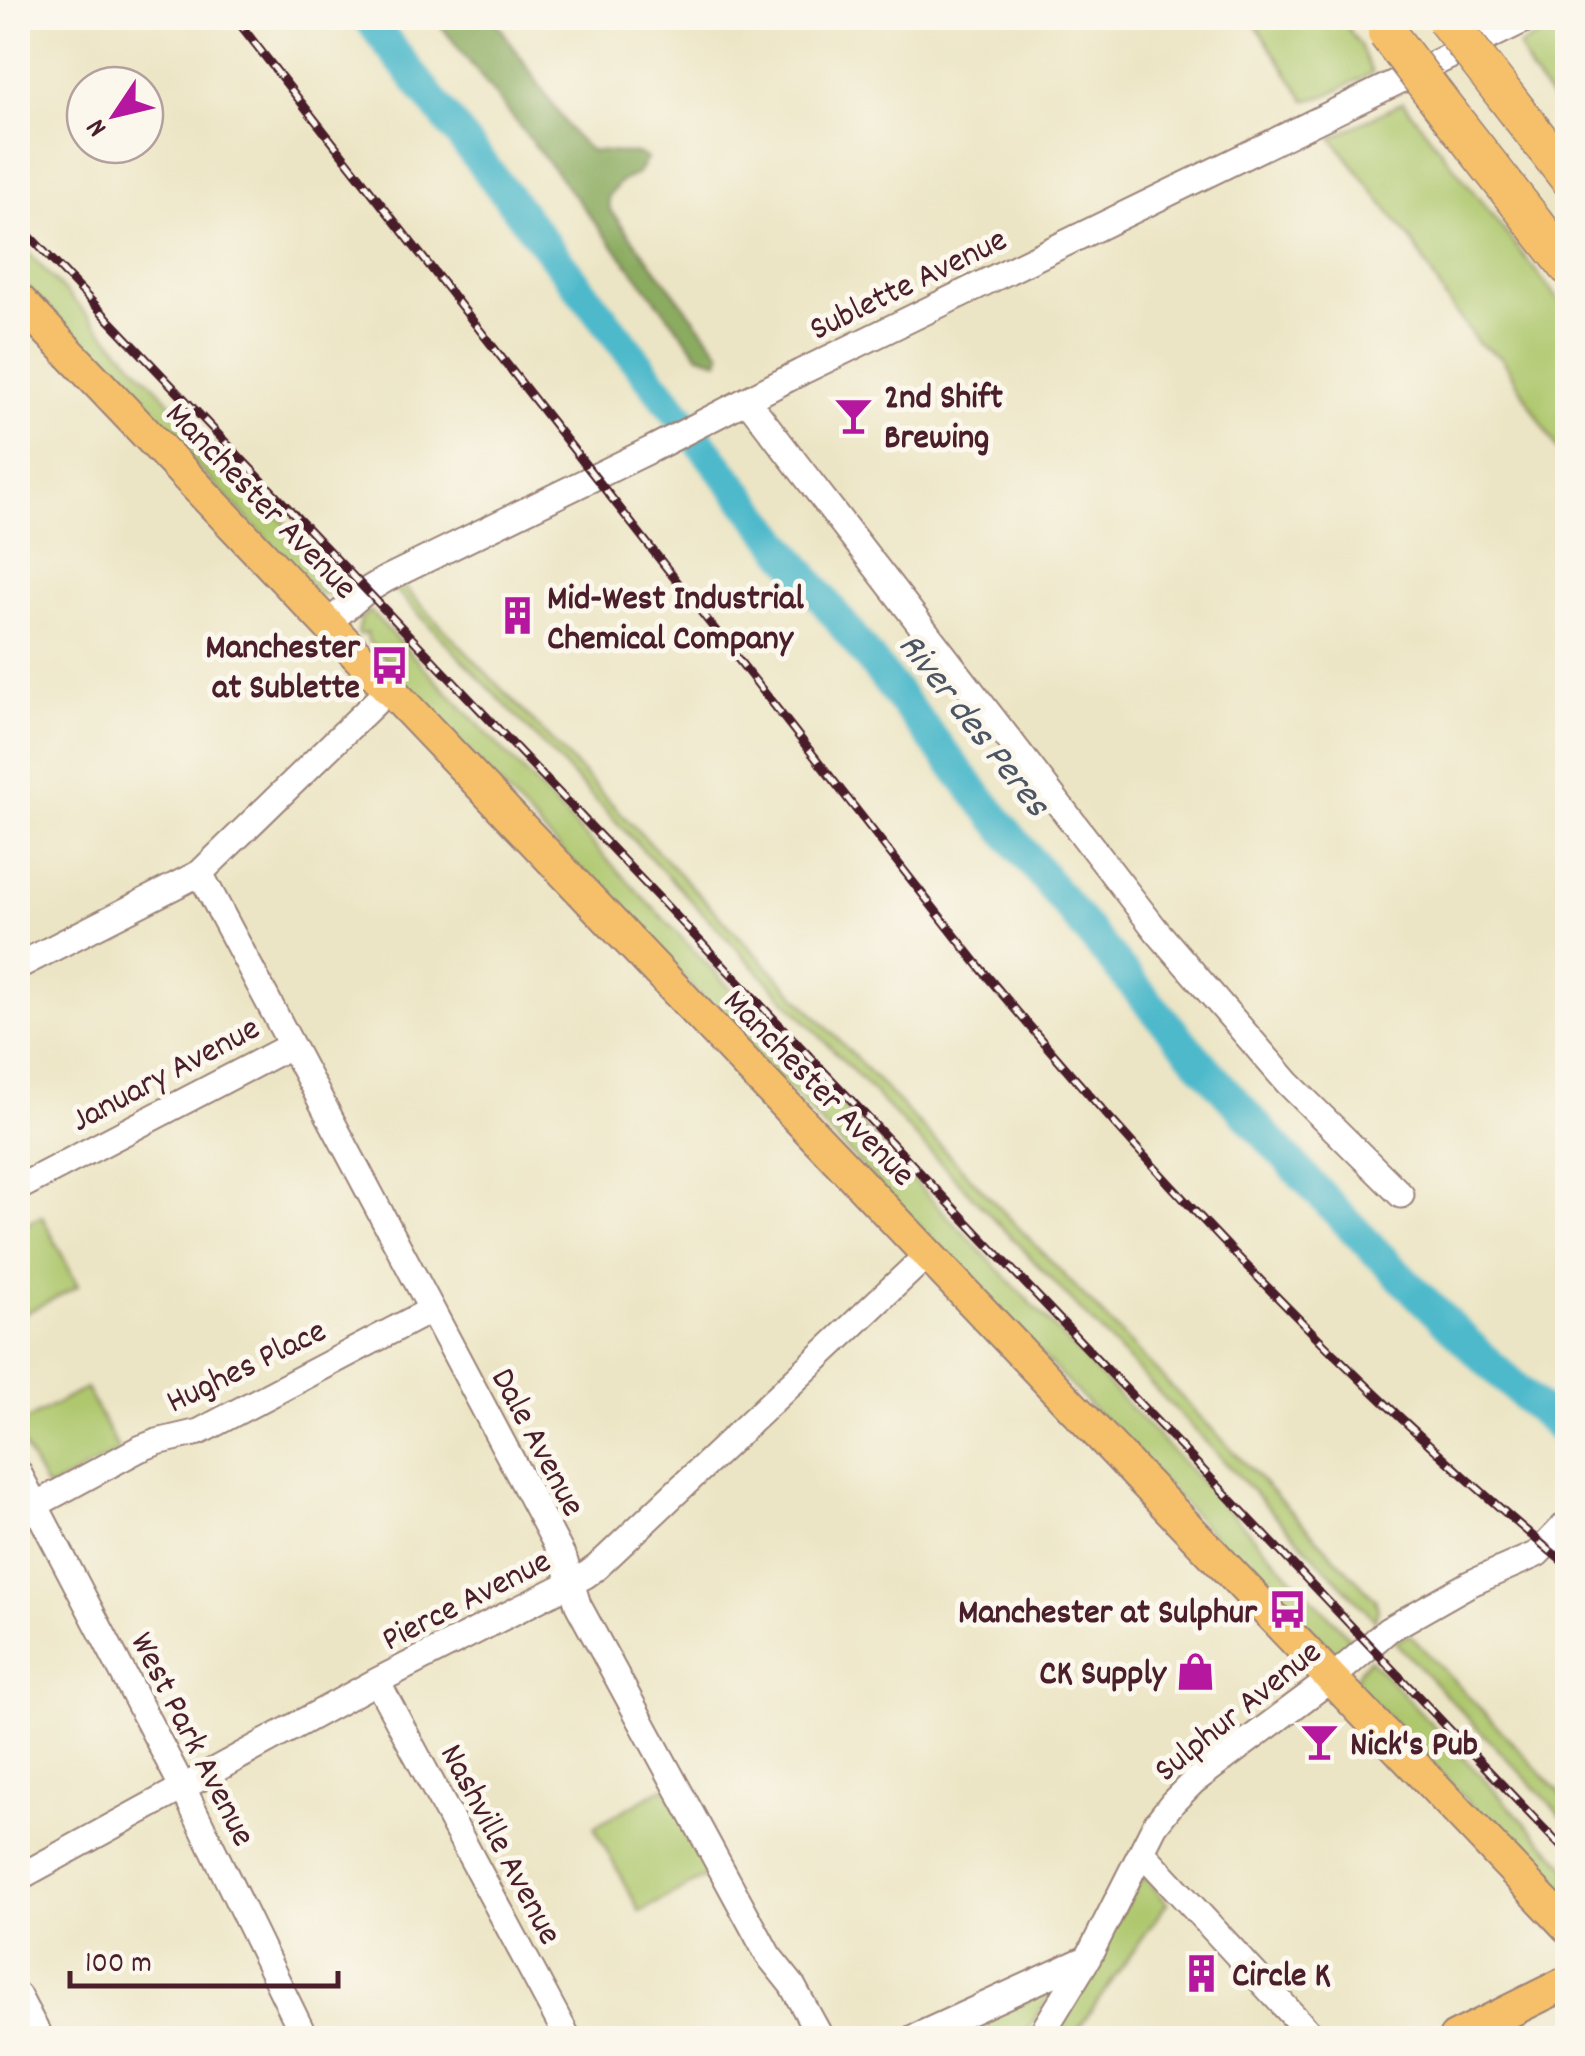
<svg xmlns="http://www.w3.org/2000/svg" width="1585" height="2056" font-family="Dekko,sans-serif">
<style>
.green{fill:#afc86e;stroke:#7c744c;stroke-width:2.5}
.forest{fill:#8bac61;stroke:#6a6646;stroke-width:2.5}
.lines{fill:none;stroke-linecap:round;stroke-linejoin:round}
.river{stroke:#4eb9cb;stroke-width:32}
.minor-casing{stroke:#9b8278;stroke-width:29}
.major-casing{stroke:#9b8278;stroke-width:36}
.highway-casing{stroke:#9b8278;stroke-width:41}
.minor{stroke:#fff;stroke-width:25}
.major{stroke:#f6c06b;stroke-width:32}
.highway{stroke:#f6c06b;stroke-width:38}
.rail-casing{stroke:#4a1f2b;stroke-width:9}
.rail{stroke:#fbf7ec;stroke-width:5;stroke-dasharray:15;stroke-linecap:butt}
.highway-bridge-casing{stroke:#9b8278;stroke-width:41;stroke-linecap:butt}
.highway-bridge{stroke:#f6c06b;stroke-width:38}
.labels{text-anchor:middle;stroke-width:10;stroke-linejoin:round;paint-order:stroke}
.street-label{font-size:35px;fill:#4a1f2b;stroke:#fbf7ec}
.poi-label{font-size:35px;font-weight:bold;fill:#4a1f2b;stroke:#fbf7ec;text-anchor:start}
.water-label{font-size:38px;font-style:italic;fill:#4b5563;stroke:#fbf7ec}
</style>
<rect width="100%" height="100%" fill="#fbf7ec"/>
<filter id="ink" filterUnits="userSpaceOnUse"><feTurbulence type="fractalNoise" baseFrequency=".01" numOctaves="2"/><feDisplacementMap in="SourceGraphic" scale="20" xChannelSelector="R" yChannelSelector="G"/><feConvolveMatrix kernelMatrix="1 2 1 2 8 2 1 2 1" color-interpolation-filters="sRGB"/></filter>
<filter id="wash" filterUnits="userSpaceOnUse"><feTurbulence type="fractalNoise" baseFrequency=".0048" numOctaves="4" result="noise"/><feDisplacementMap in="SourceGraphic" scale="40" xChannelSelector="R" yChannelSelector="G"/><feGaussianBlur stdDeviation="2.25" result="paint"/><feColorMatrix in="noise" values="0 0 0 0 0 0 0 0 0 0 0 0 0 0 0 0 0 1.4 0 .05"/><feComposite in="paint" operator="in"/></filter>
<g filter="url(#wash)">
<rect width="100%" height="100%" fill="#ece5c5"/>
<!-- green -->
<path class="green" d="M1251 18H1340L1360 45 1372 73 1325 96 1306 101Z
M1567 26H1568L1567 119 1531 73 1519 46 1555 28Z
M1403 102 1567 311V465L1502 358 1478 343 1446 299 1414 244 1332 138Z
M18 242 345 586 330 596 320 594 315 590 18 278Z
M401 584 1375 1599 1378 1609 1375 1620 394 588Z
M370 611 1353 1641 1344 1652 1337 1656 1326 1652 1330 1648 1291 1609 1287 1613 388 668 393 663 390 660 388 662 368 641 367 633 359 635 358 633 361 618Z
M42 1216 78 1286 18 1317V1228Z
M86 1388 119 1451 47 1489 18 1435V1425Z
M1409 1634 1567 1800V1821L1395 1642Z
M1370 1659 1567 1867V1908L1356 1684C1355 1672 1362 1667 1370 1659Z
M665 1787 712 1873 640 1912 594 1827Z
M1142 1877 1148 1880 1167 1903 1079 2028 1088 2038H1047Z
M1051 1987V1994L1023 2038H942Z"/>
<!-- forest -->
<path class="forest" d="M435 18H494L574 136 591 151 639 154 647 159 638 173 619 183 608 198 610 210 721 353 719 361 699 355Z"/>
<g class="lines">
<!-- river -->
<path class="river" d="M368 18C526 219 683 420 840 621 1065 909 1293 1193 1568 1435"/>
</g>
</g>
<g filter="url(#ink)">
<g class="lines">
<defs>
<path id="minor" d="M747 400 1156 930 1288 1083 1401 1195
M327 624 366 591 386 579 650 450 801 372 1528 18
M200 873 564 1559 578 1605 768 1955 792 1985 821 2038
M18 966 200 873 388 690
M18 1188 290 1046
M18 1472 183 1788 305 2038
M35 1505 139 1449 157 1442 199 1432 431 1310
M377 1681 568 2038
M1142 1852 1314 2038
M18 1878 377 1681 586 1575 597 1567 927 1255
M18 1996 40 2038
M913 2038 1088 1958
M1039 2038 1088 1958 1155 1825 1173 1802 1194 1781 1331 1679 1388 1630 1469 1584 1537 1554 1568 1522"/>
<path id="major" d="M18 299 1568 1927
M1455 2038 1568 1982"/>
<path id="highway" d="M1500 89 1568 177
M1449 114 1568 266"/>
</defs>
<!-- minor casing -->
<use href="#minor" class="minor-casing"/>
<!-- major casing -->
<use href="#major" class="major-casing"/>
<!-- highway casing -->
<use href="#highway" class="highway-casing"/>
<!-- minor -->
<use href="#minor" class="minor"/>
<!-- major -->
<use href="#major" class="major"/>
<!-- highway -->
<use href="#highway" class="highway"/>
<defs>
<path id="rail" d="M235 18 982 970C1161 1184 1353 1387 1568 1566
M18 224 1568 1854"/>
</defs>
<!-- rail casing -->
<use href="#rail" class="rail-casing"/>
<!-- rail -->
<use href="#rail" class="rail"/>
<defs>
<path id="highway-bridge" d="M1445 18 1500 89
M1387 33 1449 114"/>
</defs>
<!-- highway-bridge casing -->
<use href="#highway-bridge" class="highway-bridge-casing"/>
<!-- highway-bridge -->
<use href="#highway-bridge" class="highway-bridge"/>
</g>
</g>
<!-- icons -->
<defs>
<symbol id="bar-bare" viewBox="-9 -9 18 18"><path d="M-6-5H6L.8 .8V4.5H3.5V6h-7V4.5H-.8V.8Z" fill="#b5179e" stroke="#fbf7ec" stroke-width="2.5" paint-order="stroke"/></symbol>
<symbol id="building-bare" viewBox="-9 -9 18 18"><path d="M-4-6H4V6H1V3H-1V6H-4ZM-2.5-4.3h1.7v1.8h-1.7ZM.8-4.3h1.7v1.8H.8ZM-2.5-1h1.7V.8h-1.7ZM.8-1h1.7V.8H.8Z" fill="#b5179e" stroke="#fbf7ec" stroke-width="2.5" paint-order="stroke"/></symbol>
<symbol id="bus-bare" viewBox="-9 -9 18 18"><path d="M-5-6H5V4H4V6H2V4H-2V6H-4V4H-5ZM-3.5-4V0h7V-4ZM-3.5 1.2v1.5H-2V1.2ZM2 1.2v1.5H3.5V1.2Z" fill="#b5179e" stroke="#fbf7ec" stroke-width="2.5" paint-order="stroke"/></symbol>
<symbol id="shop-bare" viewBox="-9 -9 18 18"><path d="M-5-2.5h2.3a2.7 3.5 0 0 1 5.4 0H5L5.5 6h-11ZM-1.5-2.5h3a1.5 2.3 0 0 0-3 0Z" fill="#b5179e" stroke="#fbf7ec" stroke-width="2.5" paint-order="stroke"/></symbol>
</defs>
<g fill-rule="evenodd">
<use href="#bar-bare" x="826" y="388" width="55" height="55"/>
<use href="#building-bare" x="490" y="588" width="55" height="55"/>
<use href="#bus-bare" x="362" y="638" width="55" height="55"/>
<use href="#bus-bare" x="1260" y="1582" width="55" height="55"/>
<use href="#shop-bare" x="1168" y="1644" width="55" height="55"/>
<use href="#bar-bare" x="1292" y="1714" width="55" height="55"/>
<use href="#building-bare" x="1174" y="1946" width="55" height="55"/>
</g>
<g class="labels">
<!-- street labels -->
<g class="street-label">
<text transform="translate(907 282) rotate(-26)" y="12">Sublette Avenue</text>
<text transform="translate(263 499) rotate(46)" y="12">Manchester Avenue</text>
<text transform="translate(164 1072) rotate(-28)" y="12">January Avenue</text>
<text transform="translate(821 1086) rotate(46)" y="12">Manchester Avenue</text>
<text transform="translate(245 1364) rotate(-26)" y="12">Hughes Place</text>
<text transform="translate(540 1441) rotate(62)" y="12">Dale Avenue</text>
<text transform="translate(465 1598) rotate(-27)" y="12">Pierce Avenue</text>
<text transform="translate(1236 1709) rotate(-39)" y="12">Sulphur Avenue</text>
<text transform="translate(195 1738) rotate(63)" y="12">West Park Avenue</text>
<text transform="translate(503 1843) rotate(62)" y="12">Nashville Avenue</text>
</g>
<!-- poi labels -->
<g class="poi-label">
<text x="884" y="407">2nd Shift<tspan x="884" dy="40">Brewing</tspan></text>
<text x="547" y="608">Mid-West Industrial<tspan x="547" dy="40">Chemical Company</tspan></text>
<text x="360" y="657" text-anchor="end">Manchester<tspan x="360" dy="40">at Sublette</tspan></text>
<text x="1257" y="1622" text-anchor="end">Manchester at Sulphur</text>
<text x="1166" y="1683" text-anchor="end">CK Supply</text>
<text x="1350" y="1754">Nick's Pub</text>
<text x="1232" y="1985">Circle K</text>
</g>
<!-- water labels -->
<g class="water-label">
<text transform="translate(976 723) rotate(52)" y="13">River des Peres</text>
</g>
</g>
<!-- margin -->
<rect width="1585" height="2056" fill="none" stroke="#fbf7ec" stroke-width="60"/>
<!-- north arrow -->
<g transform="translate(115 115) rotate(235)"><circle r="48" fill="#fbf7ec" stroke="#b4a19f" stroke-width="2.5"/>
<path d="M0-8L18 38L0 25L-18 38Z" fill="#b5179e"/>
<text y="-15" font-size="28" font-weight="bold" text-anchor="middle" fill="#4a1f2b">N</text>
</g>
<!-- scale -->
<path d="M70 1971v15h268v-15" fill="none" stroke="#4a1f2b" stroke-width="5"/>
<text x="85" y="1971" font-size="30" fill="#4a1f2b" stroke="#fbf7ec" stroke-width="8" paint-order="stroke">100 m</text>
</svg>
